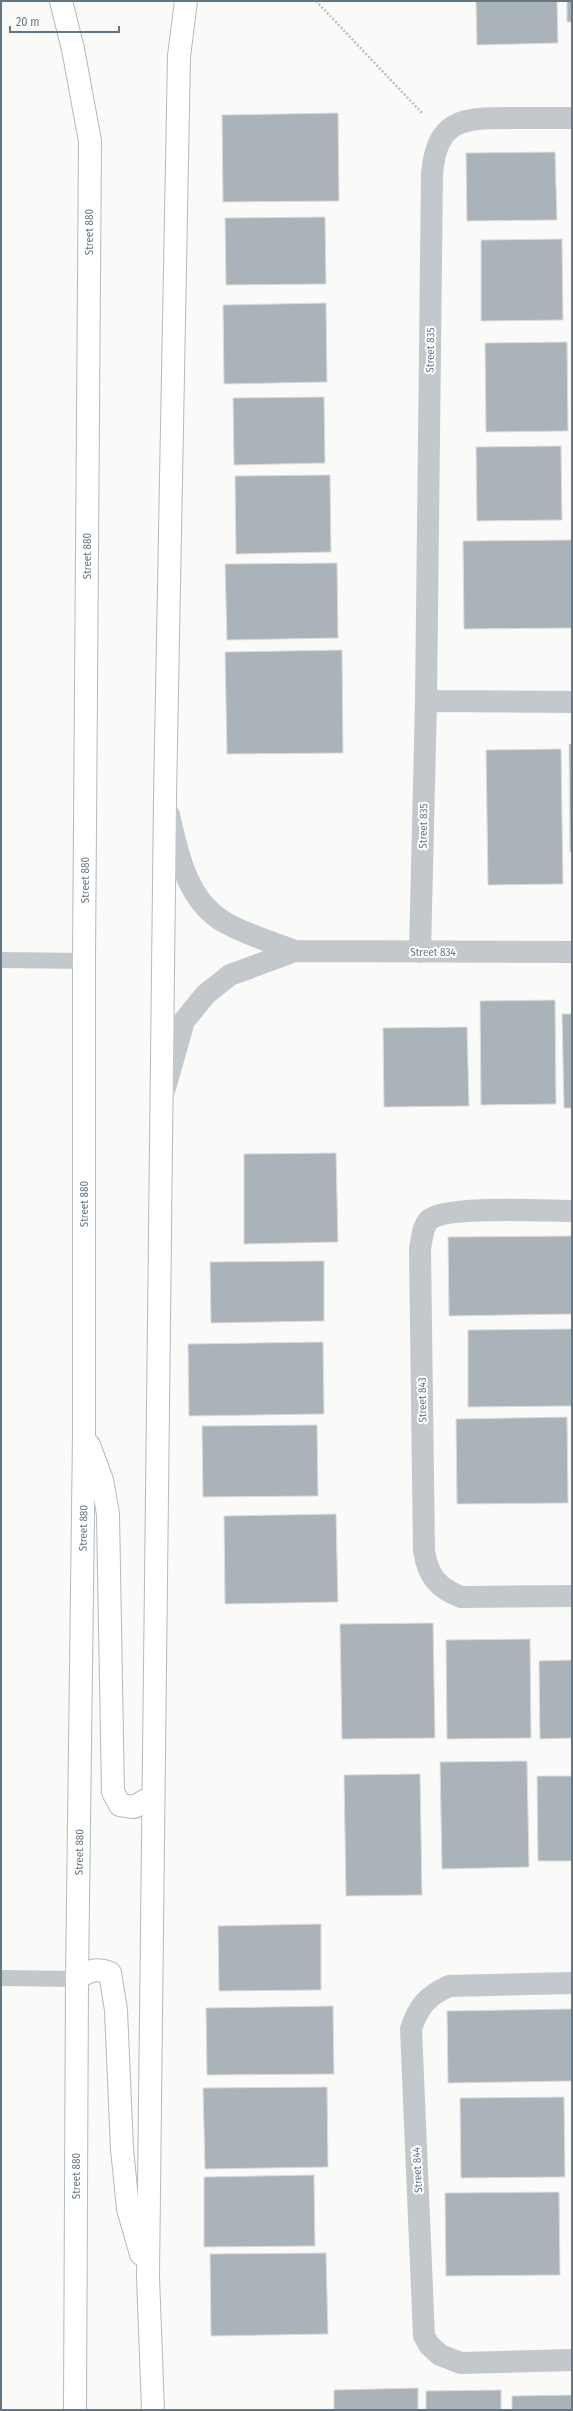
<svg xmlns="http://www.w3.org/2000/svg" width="573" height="2411" font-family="'Fira Sans Condensed',sans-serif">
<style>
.building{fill:#aab3b9;stroke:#dcdcda}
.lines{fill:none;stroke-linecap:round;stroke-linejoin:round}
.secondary-casing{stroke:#b3babf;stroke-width:24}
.path{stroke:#bbbfc2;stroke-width:2.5;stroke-dasharray:2 2;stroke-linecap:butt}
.lane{stroke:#c3c8cc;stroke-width:16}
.street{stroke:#c3c8cc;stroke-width:22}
.secondary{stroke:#fff;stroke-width:22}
.labels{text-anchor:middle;stroke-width:4;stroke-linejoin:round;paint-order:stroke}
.street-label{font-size:11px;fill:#657683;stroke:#fff}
</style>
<rect width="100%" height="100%" fill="#fafaf8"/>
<!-- building -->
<path class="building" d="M476 1H557L558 43 477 45Z
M567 1H572V22H567Z
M338 113 339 201 223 202 222 115Z
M555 152 557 220 467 221 466 153Z
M325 217 326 284 226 285 225 218Z
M562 239 563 320 481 321V240Z
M326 303 327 382 224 384 223 305Z
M567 342 568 431 486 432 485 343Z
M324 397 325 463 234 465 233 398Z
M561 446 562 520 477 521 476 447Z
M330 475 331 552 236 554 235 476Z
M572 540V628L464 629 463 541Z
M337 563 338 638 227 640 225 564Z
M342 650 343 753 227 754 225 652Z
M569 744H572V852H570Z
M561 749 563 884 488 885 486 750Z
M555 1000 556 1104 481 1105 480 1001Z
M562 1014H572V1108H564Z
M467 1027 469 1106 384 1107 383 1028Z
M336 1153 338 1242 244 1244V1154Z
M572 1236V1314L449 1316 448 1237Z
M324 1261V1321L211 1323 210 1262Z
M572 1329V1406L468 1407V1330Z
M323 1342 324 1414 189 1416 188 1344Z
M567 1417 568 1503 457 1504 456 1419Z
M317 1425 318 1496 203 1497 202 1426Z
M336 1514 338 1602 225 1604 224 1516Z
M433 1623 435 1738 342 1739 340 1624Z
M530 1639 531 1738 447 1739 446 1640Z
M572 1660V1738L540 1739 539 1661Z
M527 1761 529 1867 442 1869 440 1762Z
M420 1774 422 1895 346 1896 344 1775Z
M537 1776H572V1861H538Z
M321 1924V1990L219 1991 218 1926Z
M333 2006 334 2074 207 2075 206 2008Z
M572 2009V2081L448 2083 447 2011Z
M327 2087 328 2167 205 2169 203 2088Z
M564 2097 565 2177 461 2178 460 2098Z
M314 2175 315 2246 204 2247V2177Z
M559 2192 560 2275 446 2276 445 2193Z
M326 2253 328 2334 211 2336 210 2254Z
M418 2388V2410H334V2390Z
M501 2390V2410H426V2391Z
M572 2395V2410H512V2396Z"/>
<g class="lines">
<defs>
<path id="secondary" d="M61 1 73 49 90 141 84 961V1435L77 1979 75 2410
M89 1445 102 1480 108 1514 113 1792 120 1805 134 1807 153 1796
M77 1979C89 1970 96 1968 110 1973L116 2010 122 2149 128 2209 141 2254
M153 2410 148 2277 165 798 179 56 186 1"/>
</defs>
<!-- secondary casing -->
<use href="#secondary" class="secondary-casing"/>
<!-- path -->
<path class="path" d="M316 1 422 113"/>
<!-- lane -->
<path class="lane" d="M1 960 84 961
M1 1978 77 1979"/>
<!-- street -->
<path class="street" d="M426 701 572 702
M169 815C178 854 187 902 226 923 247 935 272 942 295 951
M420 952 426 701 432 174C437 119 462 118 510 118 531 118 551 118 572 118
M165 1088 184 1021 206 994 230 975 295 951 572 952
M572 1211C546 1211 445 1205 429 1220 422 1227 422 1240 420 1249L424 1551C428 1576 438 1588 461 1597L572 1596
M572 1983 449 1986C427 1996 418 2007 411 2029L424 2336 429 2345 440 2355 461 2363 572 2360"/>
<!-- secondary -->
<use href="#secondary" class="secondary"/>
</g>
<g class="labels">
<!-- street labels -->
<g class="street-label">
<text transform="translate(89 232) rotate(-90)" y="4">Street 880</text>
<text transform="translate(430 350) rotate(-89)" y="4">Street 835</text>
<text transform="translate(87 556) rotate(-90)" y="4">Street 880</text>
<text transform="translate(423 826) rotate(-89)" y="4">Street 835</text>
<text transform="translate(85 880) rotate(-90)" y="4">Street 880</text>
<text x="433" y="956">Street 834</text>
<text transform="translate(84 1204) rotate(-90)" y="4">Street 880</text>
<text transform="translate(422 1400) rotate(-91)" y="4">Street 843</text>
<text transform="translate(83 1528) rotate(-89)" y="4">Street 880</text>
<text transform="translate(79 1852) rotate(-89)" y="4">Street 880</text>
<text transform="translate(417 2170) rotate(-93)" y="4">Street 844</text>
<text transform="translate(76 2176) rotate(-90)" y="4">Street 880</text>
</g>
</g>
<!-- border -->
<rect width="573" height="2411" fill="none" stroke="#657683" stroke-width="4"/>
<!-- scale -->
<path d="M10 26v6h109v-6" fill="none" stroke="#657683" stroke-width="2"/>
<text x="16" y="26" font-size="12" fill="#657683" stroke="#ffffff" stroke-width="3" paint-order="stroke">20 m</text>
</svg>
